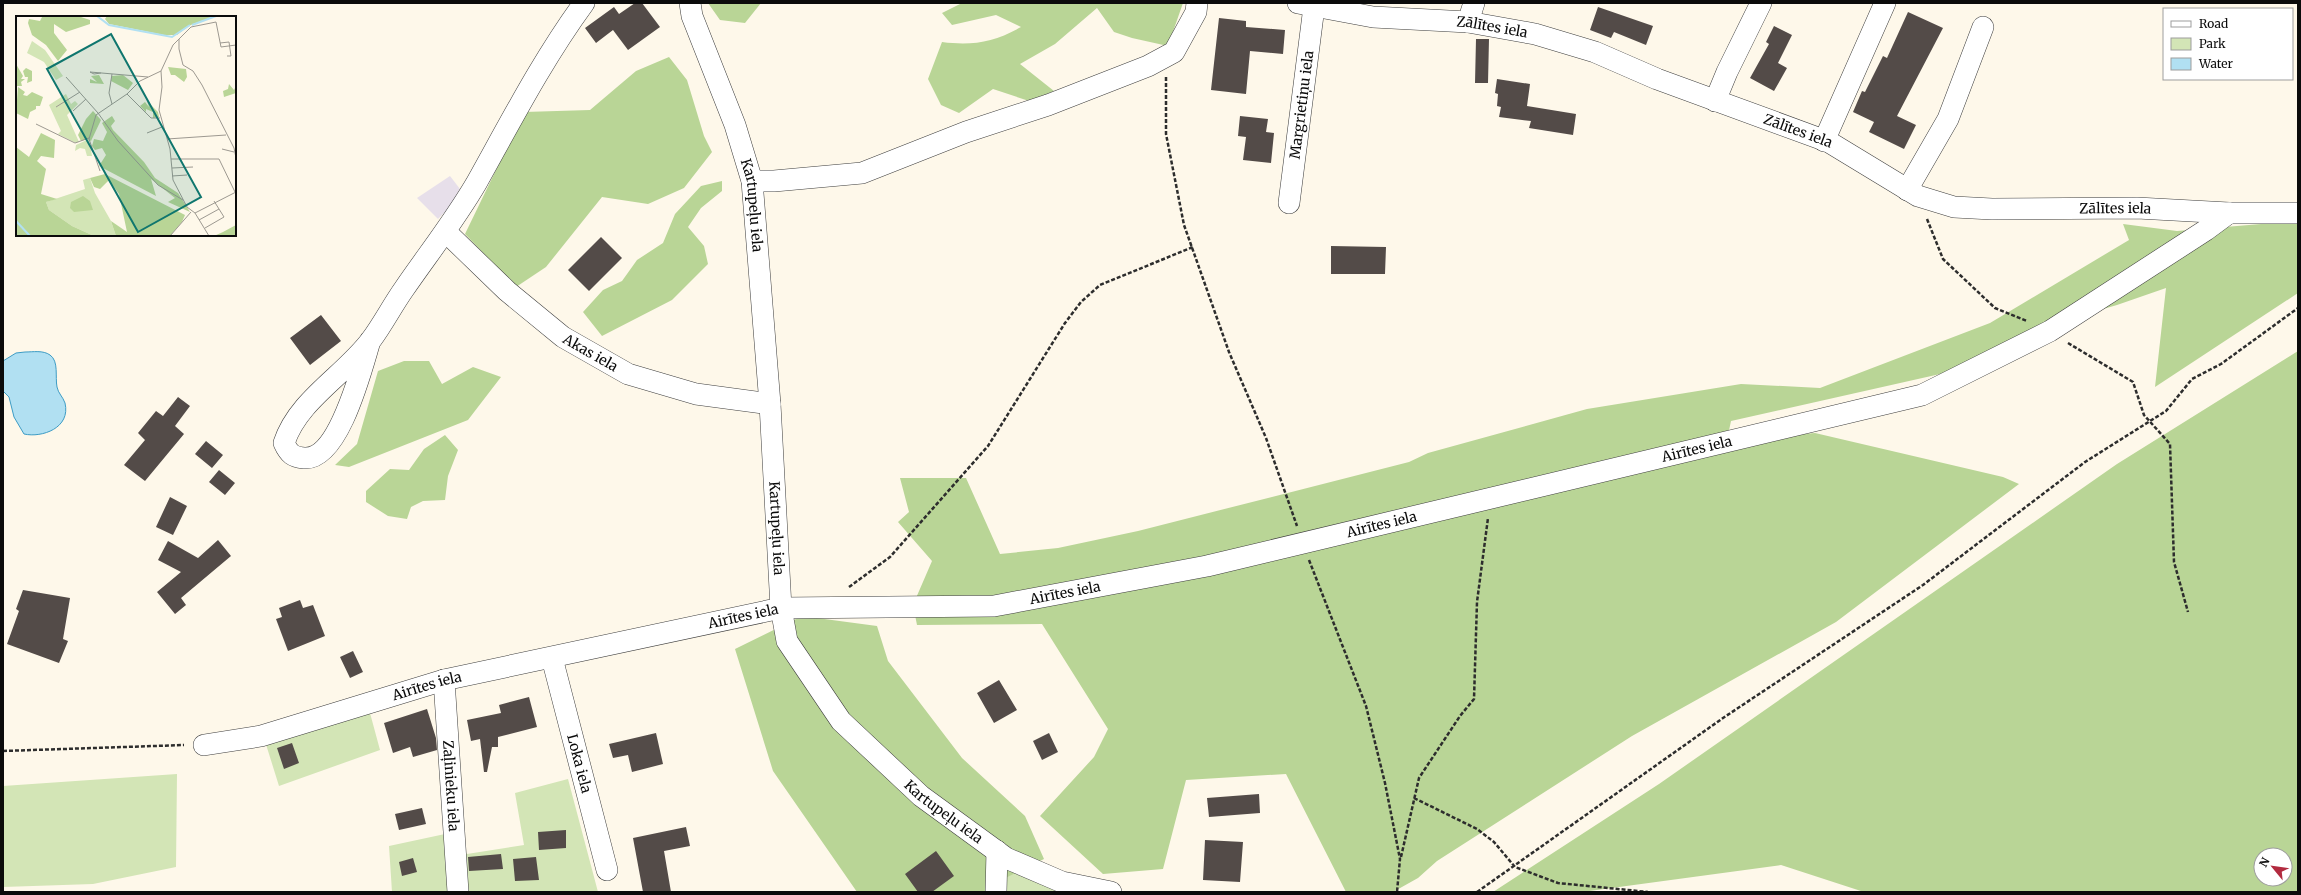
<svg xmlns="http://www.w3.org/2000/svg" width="2301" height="895" font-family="Merriweather,serif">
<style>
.industrial{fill:#e7dfea}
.green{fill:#d3e5b6}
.forest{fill:#b9d596;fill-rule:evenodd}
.water{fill:#b1e0f2;stroke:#3d9cc5}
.building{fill:#534b48}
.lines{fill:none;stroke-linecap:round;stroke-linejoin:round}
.street-casing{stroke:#3e3e3e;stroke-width:22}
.path{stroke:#2d2d2d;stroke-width:2.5;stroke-dasharray:4 2;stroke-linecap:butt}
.street{stroke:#fff;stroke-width:21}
.labels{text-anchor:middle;stroke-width:4;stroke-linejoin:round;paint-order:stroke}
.street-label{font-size:14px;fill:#0b0b0b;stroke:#fff}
.inset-river{fill:none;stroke:#b1e0f2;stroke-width:2}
.inset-road{fill:none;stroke:#9d9991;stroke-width:1}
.view{fill:#0f766e;fill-opacity:0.15;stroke:#0f766e;stroke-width:2}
.inset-edge{fill:none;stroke:#0b0b0b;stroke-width:2}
</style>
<rect width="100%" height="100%" fill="#fef8ea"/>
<!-- industrial -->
<path class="industrial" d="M450 176 460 189 448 209 438 219 417 198Z"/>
<!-- green -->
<path class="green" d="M370 713 380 750 279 786 264 738Z
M177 774 176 867 93 884 3 887V786Z
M568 779 598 892H392L389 846 445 834 467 854 524 845 515 793Z
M1005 866 1071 892H1003Z"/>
<!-- forest -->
<path class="forest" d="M708 3H761L745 23 720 20Z
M962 3H1183L1168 46 1132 38 1114 32 1097 8 1055 44 1020 64 1054 91 1029 101 993 89 959 113 941 105 928 79 942 42C973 46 994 42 1021 27L996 15 952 25 942 13Z
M669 57 687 80 704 136 712 152 684 188 648 204 602 197 546 267 516 287 465 234 524 112 590 110 636 71Z
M722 181V191L701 208 688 227 704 246 708 264 672 300 602 336 583 312 603 290 622 281 637 260 663 243 675 214 701 186Z
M2298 221V293L2155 387 2166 288 2117 305 2048 325 1949 372 1731 421 1727 440 1815 433 2003 477 2019 484 1836 622 1632 736 1437 861 1418 878 1393 892H1346L1286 774 1186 780 1163 869 1103 874 1040 816 1094 757 1108 729 1042 624 917 625 913 605 932 561 898 522 909 512 900 478H966L1000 554 1058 548 1138 531 1409 462 1428 453 1587 409 1741 384 1820 388 1990 323 2129 240 2123 224 2177 231Z
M2298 351V892H1864L1781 865 1582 892H1493L1659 784 2117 464ZM2261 855H2285V879H2261Z
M404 361H429L442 384 473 367 501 377 468 420 349 467 335 465 357 444 378 371Z
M445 435 458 450 448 476 445 500 423 501 411 507 407 519 388 516 366 502V491L390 469 409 470 424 449Z
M802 616 877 626 888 661 962 758 1025 816 1044 859 989 886V892H857L773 771 735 649Z"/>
<!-- water -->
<path class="water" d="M25 352C33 352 43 350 50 355 59 361 55 377 57 387 58 393 63 397 65 403 71 428 42 438 24 434L14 417 9 397 3 391V361L16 353Z"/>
<!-- building -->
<path class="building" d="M635 3H642L660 27 628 50 613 30 596 43 585 28 614 7 619 14Z
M1598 7 1653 26 1646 45 1614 32 1611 38 1590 30Z
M1908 12 1943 28 1897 116 1916 125 1904 149 1869 132 1874 122 1853 112 1862 91 1865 92 1883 56 1887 58Z
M1219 18 1246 21V27L1285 30 1283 54 1250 51 1246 94 1211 90Z
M1774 26 1792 35 1778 63 1787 68 1774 91 1750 78 1769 44 1766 42Z
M1476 39H1489L1488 83H1475Z
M1497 79 1530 84 1527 106 1576 114 1573 135 1529 128 1531 121 1499 117 1501 107 1497 106 1498 94 1495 93Z
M1240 116 1268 119 1266 132 1274 133 1271 163 1243 160 1246 137 1238 136Z
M601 237 622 258 589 291 568 270Z
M1331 246 1386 247 1385 274H1331Z
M321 315 341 341 310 365 290 338Z
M178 397 190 406 175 426 184 434 145 481 124 465 145 440 138 433 156 411 163 416Z
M206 441 223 455 212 468 195 454Z
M219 470 235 483 225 495 209 482Z
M170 497 187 506 173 535 156 527Z
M218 540 231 556 181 598 186 605 175 614 157 592 181 572 158 560 168 541 198 558Z
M23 590 70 598 63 639 68 641 59 663 7 644 19 611 16 609Z
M300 600 303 608 313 605 325 636 288 651 276 619 282 617 279 608Z
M353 651 363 672 350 678 340 657Z
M999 680 1017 710 994 723 977 693Z
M529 697 537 727 498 737V747H492L487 772H484L480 739 471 741 467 720 501 713 499 705Z
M427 709 436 738 437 750 413 757 410 747 393 753 384 723Z
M656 733 663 764 632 772 628 755 613 758 609 744Z
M1049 733 1058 752 1042 760 1033 741Z
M292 743 299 763 284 769 277 748Z
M1259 794 1260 813 1209 817 1207 798Z
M422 808 426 824 399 830 395 814Z
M686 827 690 846 664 851 671 892H643L633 838Z
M566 830V848L539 850 538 832Z
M1205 840 1243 842 1240 882 1203 880Z
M936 851 954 876 932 892H918L905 874Z
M501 854 503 869 469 871 468 857Z
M536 857 539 880 515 881 513 859Z
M413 858 417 872 402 876 399 862Z"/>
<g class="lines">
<defs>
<g id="street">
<path id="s1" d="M690 3 692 16 735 125 752 181 770 404 781 608 787 641 841 721 921 796 1006 858 1062 882 1111 892"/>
<path id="s2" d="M1298 3 1373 17 1468 22 1535 34 1595 52 1657 79 1829 142 1918 196 1954 207 1992 209 2137 208 2229 213H2298"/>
<path d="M1468 22 1474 3"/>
<path d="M1715 101 1727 72 1761 3"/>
<path d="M1824 141 1885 3"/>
<path d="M752 181H774L862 173 966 132 1048 105 1148 66 1174 52 1196 12 1197 3"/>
<path d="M1907 190 1948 119 1983 27"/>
<path id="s3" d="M1289 203 1314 7"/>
<path id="s4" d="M446 232 507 291 563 337 628 374 696 394 770 404"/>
<path d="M370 341C362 367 339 461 304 458 293 457 289 454 284 443 298 400 345 375 371 340 383 324 392 306 404 289 428 254 455 220 477 182 511 121 543 59 584 3"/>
<path id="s5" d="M552 658 607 870"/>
<path id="s6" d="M444 680 458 892"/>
<path id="s7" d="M204 745 261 736 444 680 781 608 994 606 1207 566 1922 395 2050 331 2206 230 2229 213"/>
<path d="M996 892 997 851"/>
</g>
</defs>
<!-- street casing -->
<use href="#street" class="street-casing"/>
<!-- path -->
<path class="path" d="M1166 77V134L1184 225 1229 352 1266 438 1297 526
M1927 219 1943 259 1995 308 2027 321
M2068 343 2133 382 2144 415 2170 444 2174 562 2188 612
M1309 560 1366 706 1385 783 1400 859 1397 892
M849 587 890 557 988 446 1065 323 1081 302 1100 285 1193 247
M3 751 184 745
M1414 798 1477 829 1494 842 1515 867 1558 883 1648 892
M1401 857 1419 778 1460 716 1474 699 1477 602 1488 518
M1477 892 1723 718 1923 585 2085 462 2166 411 2192 379 2221 364 2298 308"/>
<!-- street -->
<use href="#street" class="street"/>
</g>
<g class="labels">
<!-- street labels -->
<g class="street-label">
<text dy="5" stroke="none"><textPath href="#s2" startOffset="196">Zālītes iela</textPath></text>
<text dy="5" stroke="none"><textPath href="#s3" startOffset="99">Margrietiņu iela</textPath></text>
<text dy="5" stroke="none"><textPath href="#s2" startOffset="520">Zālītes iela</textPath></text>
<text dy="5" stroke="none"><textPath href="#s1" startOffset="213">Kartupeļu iela</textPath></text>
<text dy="5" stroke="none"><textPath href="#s2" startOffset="856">Zālītes iela</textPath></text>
<text dy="5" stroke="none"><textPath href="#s4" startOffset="189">Akas iela</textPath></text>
<text dy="5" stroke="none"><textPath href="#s7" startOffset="1527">Airītes iela</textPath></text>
<text dy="5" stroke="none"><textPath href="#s7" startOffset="1203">Airītes iela</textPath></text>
<text dy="5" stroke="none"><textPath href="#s1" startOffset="537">Kartupeļu iela</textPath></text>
<text dy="5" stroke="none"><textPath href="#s7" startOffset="879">Airītes iela</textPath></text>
<text dy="5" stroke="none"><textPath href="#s7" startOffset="555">Airītes iela</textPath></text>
<text dy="5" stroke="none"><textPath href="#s7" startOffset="231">Airītes iela</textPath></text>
<text dy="5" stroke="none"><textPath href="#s5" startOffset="109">Loka iela</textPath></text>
<text dy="5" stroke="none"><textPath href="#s6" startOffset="106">Zaļinieku iela</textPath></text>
<text dy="5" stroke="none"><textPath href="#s1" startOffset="884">Kartupeļu iela</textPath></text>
</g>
</g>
<!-- overview -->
<g transform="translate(16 16)">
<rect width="220" height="220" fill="#fef8ea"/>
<path d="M16 25 29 34 47 60 40 64 28 46 11 37ZM50 78 55 88 59 85 62 88 51 99 63 126 60 127 42 118 45 115 33 89ZM73 123 76 140H71L69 133 64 132 59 135 60 129ZM74 162 79 177 95 205 100 220H78L56 210 33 194 30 186 69 173 67 164Z" fill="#d3e5b6"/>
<path d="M23 0H62L74 4V8L50 16 38 8V17L51 34 42 45 30 29 16 19 12 7 13 3 24 5 26 1ZM91 0H200L172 10 161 19H148L93 8 89 3ZM0 48 7 60 5 63H9L5 66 6 70H0ZM152 51 170 53 171 61 168 66 159 59H155ZM10 52 16 55V65L11 67 12 61H9L7 55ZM83 59 88 68 74 67V63L81 66 75 60ZM107 59 117 67 112 74 95 65 96 60ZM213 68 218 74 220 70V77L208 81 207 75 212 73ZM2 71 9 76 7 79 11 80 16 76 27 81 24 90H20V93L14 96 12 103 0 97ZM131 85 142 96 143 101 137 102V96L130 93V96L124 90 129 86 133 91ZM77 95 85 104 75 125 71 123 65 125 62 119 70 103ZM96 100 99 105 95 110 97 114 128 146 139 162 162 177 174 196 152 186 159 182 135 163 140 180 83 150 90 139 86 132 79 134 76 130 78 123 87 125 91 116 86 107ZM25 117 39 124 38 142 25 140 21 145 30 153 25 178 41 183 30 186 33 194 56 210 78 220H0V131L13 141ZM89 158 169 199 166 206 154 220H100L95 205 111 216 103 178 93 164 84 173 78 171 74 162ZM67 180 74 185 77 194 58 196 54 192 55 186ZM220 209V220H198L207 216Z" fill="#b9d596"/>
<path class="inset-river" d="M81 0 93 9 156 21 174 9M176 9 200 0M0 205 14 220"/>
<path class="inset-road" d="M175 11 157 29 145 55 146 71 143 94 154 133 157 164 171 191 179 197 193 220M175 11 200 6 205 31 220 29M163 23V33L167 49 177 55 186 69 218 132 220 142M204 27 213 26 215 40H211M85 57 78 58 74 56 132 61M96 58 93 77 96 88M50 61 82 97 102 125 142 169 167 184M111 78 135 102H144M40 91 64 76M57 95 70 83M20 108 59 127 73 122M131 117 146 111M151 123 210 119M206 133 218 136M155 143H203L219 176M156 152 177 151M84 155 73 123 80 99 111 78 124 65 145 55M156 160 171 159M179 197 220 176M183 204 203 193M189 212 208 201 198 185M154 220 175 196"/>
<path class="view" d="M95 18 185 181 122 216 31 53Z"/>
<rect width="220" height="220" class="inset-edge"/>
</g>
<!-- border -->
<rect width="2301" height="895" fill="none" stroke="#0b0b0b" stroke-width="8"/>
<!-- legend -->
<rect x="2163" y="8" width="130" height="72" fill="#ffffff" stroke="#9d9d9d"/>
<rect x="2171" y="21" width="20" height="6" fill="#ffffff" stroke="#9d9d9d"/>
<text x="2199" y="28" font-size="12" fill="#0b0b0b">Road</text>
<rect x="2171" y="38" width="20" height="12" fill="#d3e5b6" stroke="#9d9d9d"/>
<text x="2199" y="48" font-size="12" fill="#0b0b0b">Park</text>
<rect x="2171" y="58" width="20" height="12" fill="#b1e0f2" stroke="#9d9d9d"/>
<text x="2199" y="68" font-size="12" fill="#0b0b0b">Water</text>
<!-- north arrow -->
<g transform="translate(2273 867) rotate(299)"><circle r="19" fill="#ffffff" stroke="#9d9d9d"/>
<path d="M0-3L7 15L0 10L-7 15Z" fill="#b22b3f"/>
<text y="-6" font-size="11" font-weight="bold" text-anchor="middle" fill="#0b0b0b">N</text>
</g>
</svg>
